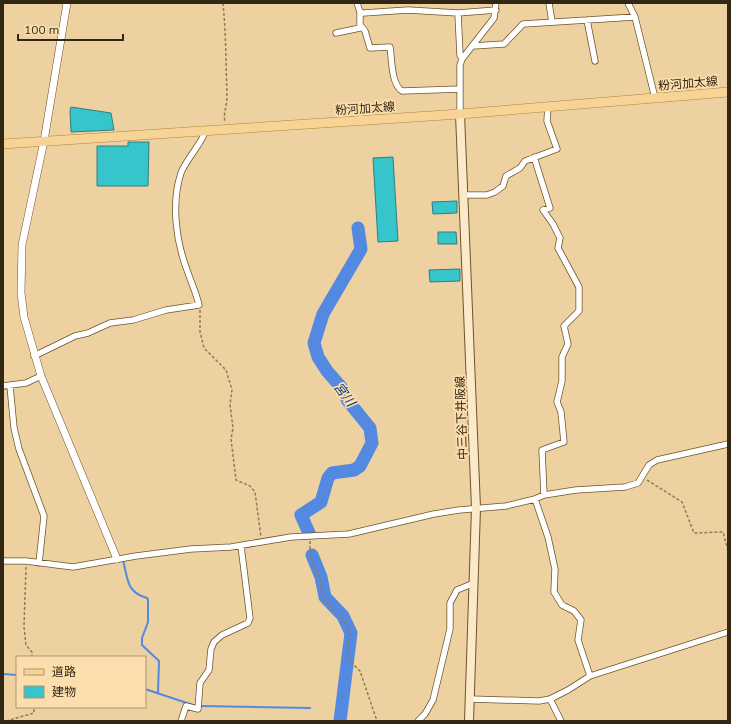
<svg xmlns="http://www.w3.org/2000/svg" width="731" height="724" font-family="Mulish,'Noto Sans JP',sans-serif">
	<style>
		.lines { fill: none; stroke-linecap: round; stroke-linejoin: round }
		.stream { stroke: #5389e1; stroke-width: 2 }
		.river { stroke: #5389e1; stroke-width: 13 }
		.building { fill: #37c5cc; stroke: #357c80 }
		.minor-casing { stroke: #6e5427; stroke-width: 7 }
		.tertiary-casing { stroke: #6e5427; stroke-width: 8 }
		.secondary-casing { stroke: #6e5427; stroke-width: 10 }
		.primary-casing { stroke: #ae853a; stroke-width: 10 }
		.path { stroke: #8f7b5a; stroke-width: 1.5; stroke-dasharray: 3 2; stroke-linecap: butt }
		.minor { stroke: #fff; stroke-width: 5.5 }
		.tertiary { stroke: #fff; stroke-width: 7 }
		.secondary { stroke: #fbeaca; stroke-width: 8 }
		.primary { stroke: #f7d495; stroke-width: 9 }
		.labels { text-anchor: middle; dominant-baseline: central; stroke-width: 3.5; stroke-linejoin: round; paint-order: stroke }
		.street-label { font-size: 12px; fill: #322714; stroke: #fcdeae }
		.water-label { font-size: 13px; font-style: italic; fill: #043785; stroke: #fcdeae }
	</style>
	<rect width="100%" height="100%" fill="#eed1a1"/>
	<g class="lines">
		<path class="stream" d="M123,560C128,579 126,592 147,598L148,600V622L142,638V645L159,661L158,693
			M3,674L17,675
			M145,689L193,705
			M200,706L310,708"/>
		<path class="river" d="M309,533L301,515L321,502L328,478L332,473L354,470L360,466L372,443L370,428L348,401L341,387L327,371L318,357L314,343L323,314L361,249L358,228
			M312,555L321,577L325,597L343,616L351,633L340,721"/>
	</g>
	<path class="building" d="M71,107L111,113L114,130L71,132L70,111Z
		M128,142H149L148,186H97V146H128Z
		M393,157L398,241L378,242L373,158Z
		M457,201V213L433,214L432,202Z
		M438,232H456L457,244H438Z
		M460,269V281L430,282L429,270Z"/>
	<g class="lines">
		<g class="minor-casing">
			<path id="minor" d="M357,3L360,12L363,13L408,10L458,13
				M549,3L552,22
				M628,3L635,17L655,98
				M587,20L595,61
				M362,27L365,31L370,48L390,47C392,59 391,84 402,91L460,89
				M336,33L360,28V12
				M473,46L504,44L523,24L635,17
				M462,59L460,55L458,13L496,10
				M460,114V65L462,59L494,18L496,3
				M534,157L550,208L543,210L553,224L560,238L558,248L579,287V311L564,326L568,344L562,357V381L557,402L561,412L564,442L542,450L544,495
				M463,195H487L495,192L503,186L506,176L520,168L525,161L557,149L547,121L548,107
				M34,356L75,336L88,333L110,323L133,320L166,310L199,305C196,292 191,282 187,270C176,241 171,203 181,173C185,161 205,139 205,131
				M3,386L26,383L41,376
				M10,386L14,428L19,449L44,516L39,563
				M535,499L548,537L555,569L554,592L562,605L574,611L581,620L578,640L590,676
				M3,561H26L73,567L136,556L191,549L231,547L291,537L349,534L434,514L459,510L506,506L535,499L544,495L576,490L625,487L638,483L649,465L657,460L728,444
				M470,699L539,701L550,699L568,690L590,676L728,632
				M550,699L561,721
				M181,721L186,706L198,709L200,683L209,670L211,649L214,642L222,635L248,623L250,618L241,546
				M418,721L425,714L433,700L450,629V603L457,590L474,583"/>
		</g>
		<g class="tertiary-casing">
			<path id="tertiary" d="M67,3L44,141L22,245L21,293L24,317L41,376L117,559"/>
		</g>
		<g class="secondary-casing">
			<path id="secondary" d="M460,114L476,508L469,721"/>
		</g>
		<g class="primary-casing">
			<path id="primary" d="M3,144L460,114L728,92"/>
		</g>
		<path class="path" d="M223,3C226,34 226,66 227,97C227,106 223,113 225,122
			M200,310V332L204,348L226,370L232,390L230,405L233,428L231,439L236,480L250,486L255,492L261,537
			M647,480L682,502L694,533L723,532L728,551
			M310,541V555L320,578L323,598L341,617L349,629L350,634L347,658L360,671L377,721
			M26,567L24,627L26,645L32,652V657
			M6,721L34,713V707"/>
		<use href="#minor" class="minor"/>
		<use href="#tertiary" class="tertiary"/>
		<use href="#secondary" class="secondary"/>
		<use href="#primary" class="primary"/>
	</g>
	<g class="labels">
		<g class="street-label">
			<text transform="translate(688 83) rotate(-5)">粉河加太線</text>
			<text transform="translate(365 108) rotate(-4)">粉河加太線</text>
			<text transform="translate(461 418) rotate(-92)">中三谷下井阪線</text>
		</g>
		<g class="water-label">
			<text transform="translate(345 394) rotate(53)">宮川</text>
		</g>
	</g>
	<rect width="731" height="724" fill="none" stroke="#322714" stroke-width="8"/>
	<rect x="16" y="656" width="130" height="52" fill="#fcdeae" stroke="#ab9570"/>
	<rect x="24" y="669" width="20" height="6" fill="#f7d495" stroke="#ab9570"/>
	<text x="52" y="676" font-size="12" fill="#322714">道路</text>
	<rect x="24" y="686" width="20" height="12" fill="#37c5cc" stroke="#ab9570"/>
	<text x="52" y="696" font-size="12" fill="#322714">建物</text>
	<path d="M18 34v6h105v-6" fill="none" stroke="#322714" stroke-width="2"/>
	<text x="24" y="34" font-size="12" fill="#322714" stroke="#fcdeae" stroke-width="3" paint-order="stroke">100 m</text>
</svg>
